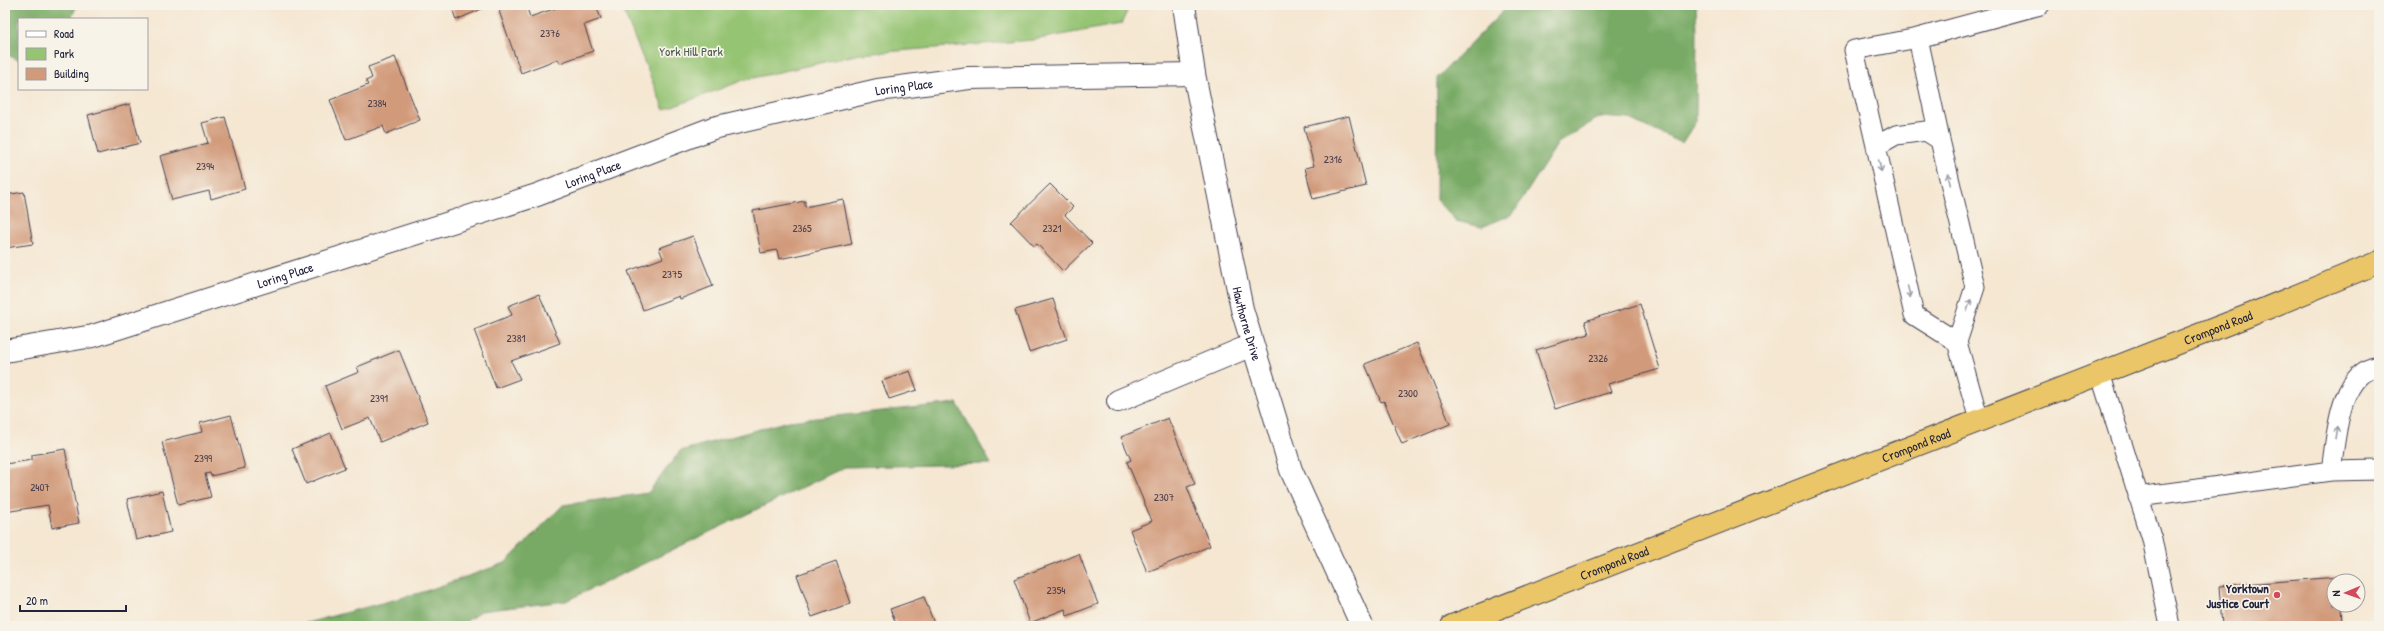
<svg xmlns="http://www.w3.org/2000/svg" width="2384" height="631" font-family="'Patrick Hand',sans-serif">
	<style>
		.green { fill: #95c473; stroke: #5c7357 }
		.forest { fill: #78aa65; stroke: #4d6650 }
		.building { fill: #d19a7a }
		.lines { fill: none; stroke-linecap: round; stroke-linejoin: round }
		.lane-casing { stroke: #424052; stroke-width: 21 }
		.street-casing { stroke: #424052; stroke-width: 24 }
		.highway-casing { stroke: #424052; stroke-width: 24 }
		.lane { stroke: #fff; stroke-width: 19 }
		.street { stroke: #fff; stroke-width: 22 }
		.highway { stroke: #eac669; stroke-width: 22 }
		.oneway { stroke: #9c9ca7 }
		.poi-dot { fill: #d1495b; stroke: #f7f3e8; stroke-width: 1.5 }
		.labels { text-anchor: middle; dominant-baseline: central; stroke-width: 3.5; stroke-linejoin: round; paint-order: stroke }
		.number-label { font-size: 11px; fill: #4e404b }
		.park-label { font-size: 13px; fill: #4a5b4f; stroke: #f7f3e8 }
		.street-label { font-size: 13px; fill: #22223b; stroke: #f7f3e8 }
		.poi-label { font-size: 13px; font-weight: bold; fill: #22223b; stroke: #f7f3e8; text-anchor: end }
	</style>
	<rect width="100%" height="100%" fill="#f7f3e8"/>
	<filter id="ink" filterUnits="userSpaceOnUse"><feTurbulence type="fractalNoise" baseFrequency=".025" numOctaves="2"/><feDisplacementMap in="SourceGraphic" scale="8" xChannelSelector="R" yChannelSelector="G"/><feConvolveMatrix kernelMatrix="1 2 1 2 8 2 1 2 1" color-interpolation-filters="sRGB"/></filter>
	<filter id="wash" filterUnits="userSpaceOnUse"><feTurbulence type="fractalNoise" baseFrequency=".012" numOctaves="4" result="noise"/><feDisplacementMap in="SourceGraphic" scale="16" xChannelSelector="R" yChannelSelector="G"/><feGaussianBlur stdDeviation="0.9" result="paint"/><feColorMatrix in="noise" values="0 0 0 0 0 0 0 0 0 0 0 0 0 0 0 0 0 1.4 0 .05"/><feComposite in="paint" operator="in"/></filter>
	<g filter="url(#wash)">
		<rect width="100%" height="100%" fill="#f5e7d2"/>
		<path class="green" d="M621,5H1130L1121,24L1033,40L860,54L744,80L664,110Z"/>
		<path class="forest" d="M5,5H77L71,19H19V60L5,54Z
			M1509,5H1696L1697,32L1696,121L1682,143L1629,119L1600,117L1558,143L1513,214L1482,227L1456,221L1436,200L1437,78Z
			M957,403L991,464L845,467L566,601L481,611L460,626H295L423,592L505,563L563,505L648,493L680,451L789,421Z"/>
		<g id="blocks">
			<path class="building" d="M451,5H491L456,20Z
				M517,5H526L530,17L565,5H596L601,19L584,25L593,51L560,63L558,59L521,73L499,11Z
				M395,57L420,120L386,134L383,126L346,140L330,100L368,85L366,81L372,78L368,67Z
				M130,104L140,143L98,154L88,115Z
				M1349,116L1366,186L1313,199L1305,168L1314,166L1304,127Z
				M225,117L245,189L211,199L209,191L172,200L160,156L208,143L202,123Z
				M1050,184L1073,207L1065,215L1092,243L1063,271L1037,244L1034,246L1011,222Z
				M24,192L33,244L5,248V195Z
				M843,199L852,244L779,259L777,250L761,253L753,211L805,201V207Z
				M693,236L713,286L680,299L679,296L643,310L628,271L663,258L659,248Z
				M539,294L560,343L511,361L520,379L496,388L474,330L512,315L508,306Z
				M1053,299L1067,339L1029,352L1015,310Z
				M1640,304L1660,369L1608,384L1611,392L1555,409L1536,350L1589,334L1585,321Z
				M1417,343L1450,424L1402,444L1384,401L1381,402L1365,364Z
				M399,350L428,422L380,442L370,418L342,429L325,386L359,372L357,367Z
				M910,371L917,390L889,399L882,381Z
				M231,415L245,468L211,476L210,473L205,474L211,497L178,505L162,442L202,432L200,423Z
				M1168,418L1195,484L1187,487L1210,546L1147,572L1130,530L1152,521L1127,462L1131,460L1121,437Z
				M331,433L345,468L306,484L292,449Z
				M65,449L79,523L52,528L48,505L5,512V464L32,460V455Z
				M162,491L171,532L136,540L127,499Z
				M1079,554L1098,604L1067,616L1065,609L1030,623L1014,579Z
				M836,561L851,603L812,617L797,575Z
				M2339,577V581H2334V605H2341L2342,626H2222L2219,586Z
				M924,597L935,626H897L890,609Z"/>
		</g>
	</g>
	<g filter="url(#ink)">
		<use href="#blocks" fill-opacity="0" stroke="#424052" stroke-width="1"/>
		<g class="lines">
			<g class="lane-casing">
				<path id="lane" d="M1940,140L1918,38L2040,5
					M1876,146L1854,50L1918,38
					M1957,342L1914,315L1876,146L1896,135L1926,131L1940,140L1975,287L1957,342L1979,420
					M2100,373L2152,539L2170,626
					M2331,471C2336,440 2338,372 2379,366
					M2138,497L2331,471L2379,470"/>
			</g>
			<g class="street-casing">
				<g id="street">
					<path id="s1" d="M1184,5L1194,74L1242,309L1291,470L1362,626"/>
					<path id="s2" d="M5,351L93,336L537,195L713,128L878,90L969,78L1194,74"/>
					<path d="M1118,401L1252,345"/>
				</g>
			</g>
			<g class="highway-casing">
				<g id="highway">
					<path id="s3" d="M1452,626L2250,315L2379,262"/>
				</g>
			</g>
			<use href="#lane" class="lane"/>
			<use href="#street" class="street"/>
			<use href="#highway" class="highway"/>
		</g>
		<defs><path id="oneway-shaft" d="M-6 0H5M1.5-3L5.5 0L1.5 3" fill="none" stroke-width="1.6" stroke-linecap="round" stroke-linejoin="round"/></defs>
		<g class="oneway">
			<use href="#oneway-shaft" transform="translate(1880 166) rotate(77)"/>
			<use href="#oneway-shaft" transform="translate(1949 179) rotate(-103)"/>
			<use href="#oneway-shaft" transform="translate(1909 292) rotate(77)"/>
			<use href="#oneway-shaft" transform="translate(1969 305) rotate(-72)"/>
			<use href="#oneway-shaft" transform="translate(2337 433) rotate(-80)"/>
		</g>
	</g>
	<circle class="poi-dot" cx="2277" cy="595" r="4"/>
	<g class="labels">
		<g class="number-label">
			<text x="550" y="33">2376</text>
			<text x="377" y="103">2384</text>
			<text x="1333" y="159">2316</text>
			<text x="205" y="166">2394</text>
			<text x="802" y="228">2365</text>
			<text x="1052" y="228">2321</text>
			<text x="672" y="274">2375</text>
			<text x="516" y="338">2381</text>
			<text x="1598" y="358">2326</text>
			<text x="1408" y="393">2300</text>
			<text x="379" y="398">2391</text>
			<text x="203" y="458">2399</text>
			<text x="40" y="487">2407</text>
			<text x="1164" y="497">2307</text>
			<text x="1056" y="590">2354</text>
		</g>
		<g class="park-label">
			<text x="691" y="51">York Hill Park</text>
		</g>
		<g class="street-label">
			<text stroke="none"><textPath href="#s2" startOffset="939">Loring Place</textPath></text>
			<text stroke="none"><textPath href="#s2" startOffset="615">Loring Place</textPath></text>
			<text stroke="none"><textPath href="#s2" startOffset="291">Loring Place</textPath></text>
			<text stroke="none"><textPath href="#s1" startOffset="325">Hawthorne Drive</textPath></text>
			<text stroke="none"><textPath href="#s3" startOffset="822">Crompond Road</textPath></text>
			<text stroke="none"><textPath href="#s3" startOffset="498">Crompond Road</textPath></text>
			<text stroke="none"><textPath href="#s3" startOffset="174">Crompond Road</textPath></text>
		</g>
		<g class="poi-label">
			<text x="2269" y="588">Yorktown<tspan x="2269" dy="15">Justice Court</tspan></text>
		</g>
	</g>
	<rect width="2384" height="631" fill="none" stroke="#f7f3e8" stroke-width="20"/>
	<rect x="18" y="18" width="130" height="72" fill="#f7f3e8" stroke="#a29fa3"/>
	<rect x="26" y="31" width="20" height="6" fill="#ffffff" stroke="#a29fa3"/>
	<text x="54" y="38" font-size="12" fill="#22223b">Road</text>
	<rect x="26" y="48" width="20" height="12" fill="#95c473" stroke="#a29fa3"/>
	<text x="54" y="58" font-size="12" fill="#22223b">Park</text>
	<rect x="26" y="68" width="20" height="12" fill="#d19a7a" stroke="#a29fa3"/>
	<text x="54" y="78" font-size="12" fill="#22223b">Building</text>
	<g transform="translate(2346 593) rotate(268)"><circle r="19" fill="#f7f3e8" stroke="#a29fa3"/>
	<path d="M0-3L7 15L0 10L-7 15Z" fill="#d1495b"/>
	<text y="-6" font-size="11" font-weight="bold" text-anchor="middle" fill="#22223b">N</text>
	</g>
	<path d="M20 605v6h106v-6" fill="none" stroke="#22223b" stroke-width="2"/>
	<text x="26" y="605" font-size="12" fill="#22223b" stroke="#f7f3e8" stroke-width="3" paint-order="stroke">20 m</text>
</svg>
